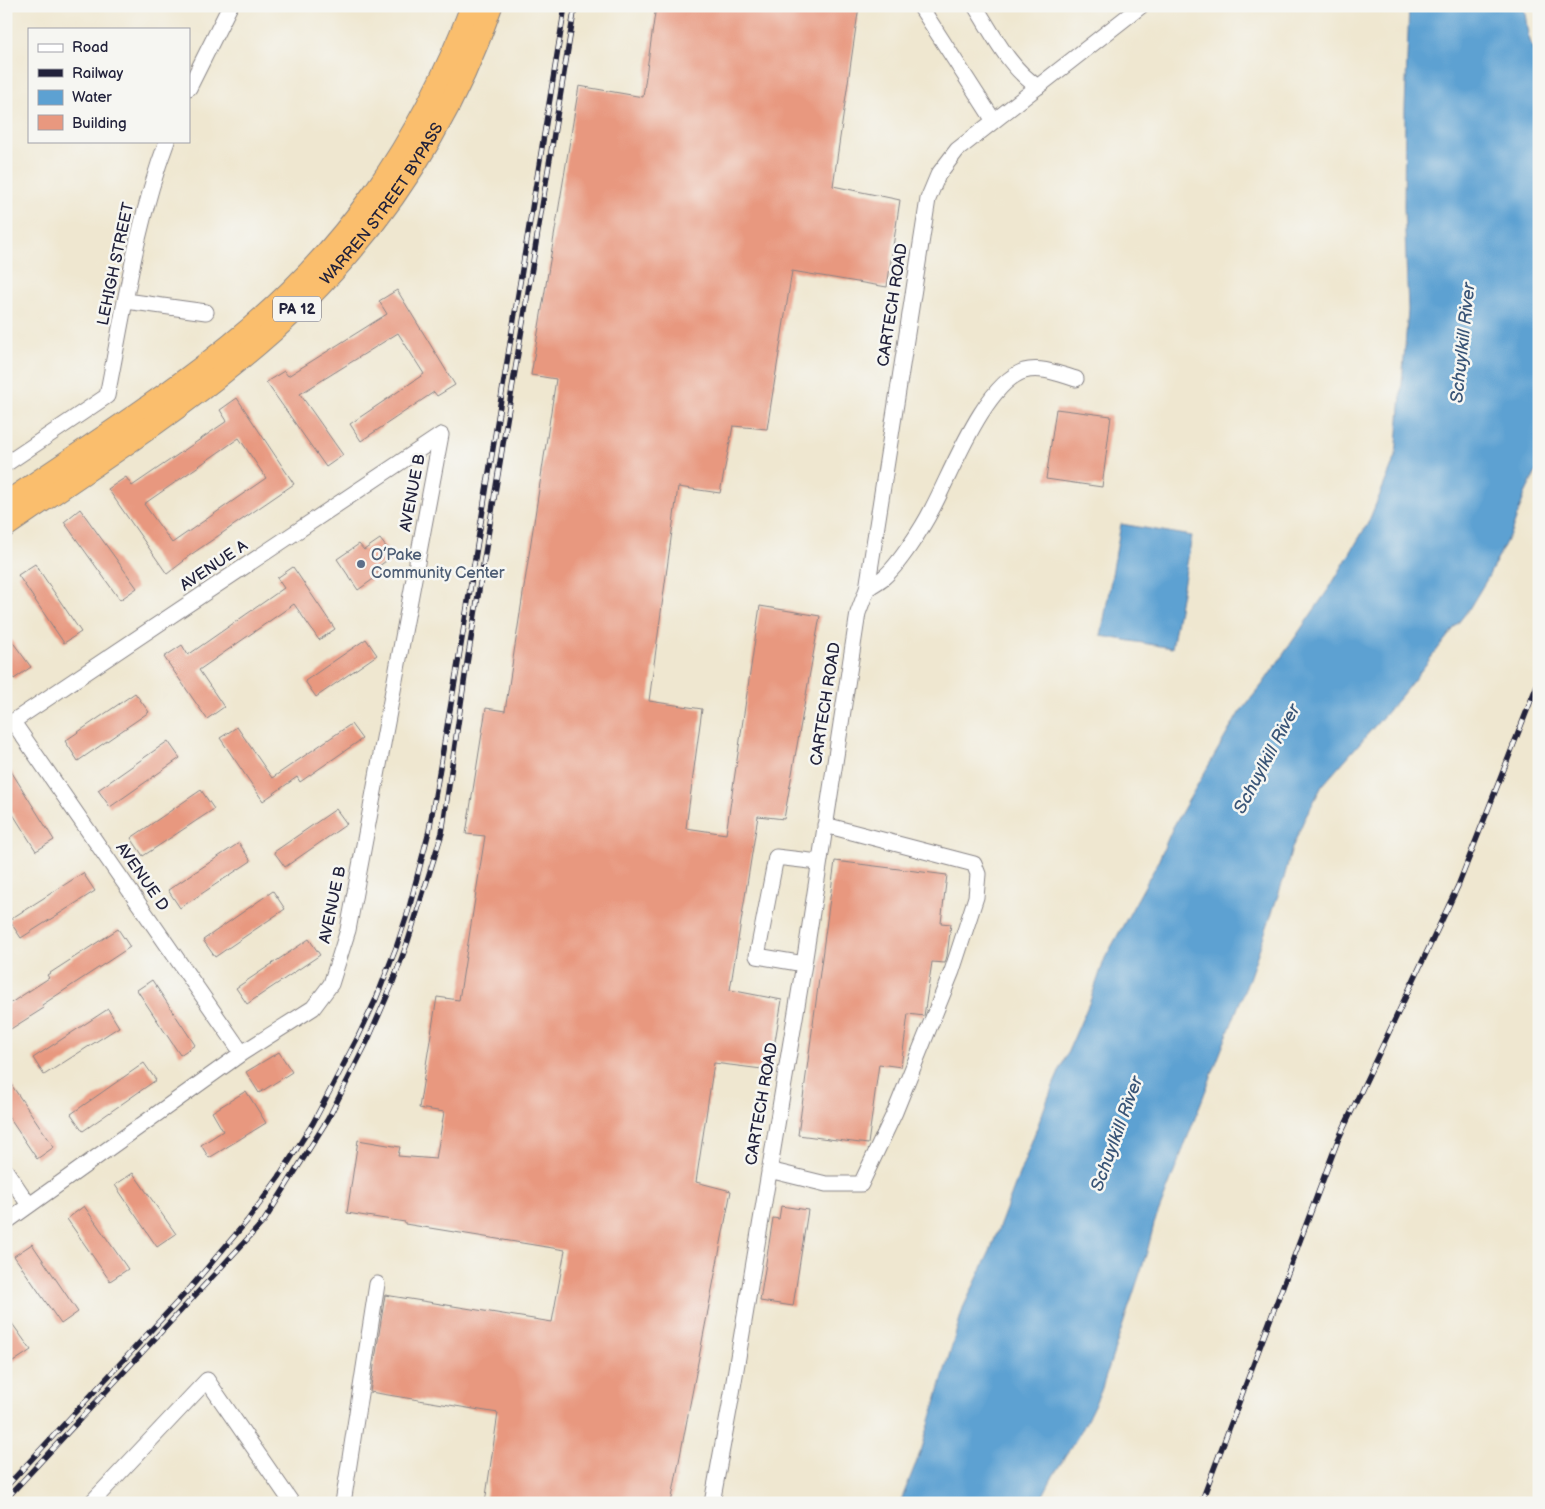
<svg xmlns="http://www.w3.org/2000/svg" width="1545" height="1509" font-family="'Balsamiq Sans',sans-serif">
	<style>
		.water { fill: #5da1d2; stroke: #406286 }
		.building { fill: #e8987f; fill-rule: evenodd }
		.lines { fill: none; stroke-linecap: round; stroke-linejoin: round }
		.minor-casing { stroke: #888486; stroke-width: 17 }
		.highway-casing { stroke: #888486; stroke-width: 24 }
		.minor { stroke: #fff; stroke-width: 15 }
		.highway { stroke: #fabe6d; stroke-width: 22 }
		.rail-casing { stroke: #22223b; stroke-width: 5.5 }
		.rail { stroke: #f6f6f2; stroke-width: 4; stroke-dasharray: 11; stroke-linecap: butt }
		.service-dot { fill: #5c6f8a; stroke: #f6f6f2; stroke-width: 2 }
		.labels { text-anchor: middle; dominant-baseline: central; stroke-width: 5; stroke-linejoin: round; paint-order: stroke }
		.shield { fill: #f6f6f2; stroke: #626272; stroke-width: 1 }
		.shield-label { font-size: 15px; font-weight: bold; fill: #22223b }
		.street-label { font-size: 16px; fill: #22223b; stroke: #f6f6f2 }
		.service-label { font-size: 16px; fill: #4e5e75; stroke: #f6f6f2; text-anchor: start }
		.water-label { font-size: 18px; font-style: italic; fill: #3a5577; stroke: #f6f6f2 }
	</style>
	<rect width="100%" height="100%" fill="#f6f6f2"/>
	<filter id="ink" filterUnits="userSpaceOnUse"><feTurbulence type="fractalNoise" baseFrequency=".02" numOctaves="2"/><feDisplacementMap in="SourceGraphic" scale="10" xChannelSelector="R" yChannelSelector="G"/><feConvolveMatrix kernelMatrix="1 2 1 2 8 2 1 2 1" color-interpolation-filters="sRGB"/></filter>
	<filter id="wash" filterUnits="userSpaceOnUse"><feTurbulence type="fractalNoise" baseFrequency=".0096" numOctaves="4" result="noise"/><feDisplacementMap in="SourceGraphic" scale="20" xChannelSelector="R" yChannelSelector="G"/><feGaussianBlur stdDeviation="1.12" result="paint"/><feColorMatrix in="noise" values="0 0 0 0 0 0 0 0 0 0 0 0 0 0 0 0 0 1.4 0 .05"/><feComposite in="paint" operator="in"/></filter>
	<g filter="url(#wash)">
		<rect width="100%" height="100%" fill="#efe7d0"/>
		<path class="water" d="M1409,6H1524L1528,34L1539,70V466L1525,494L1512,530L1487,579L1469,609L1402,695L1322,786L1304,820L1292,848L1284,878L1250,976L1154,1224L1147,1252L1101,1391L1083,1428L1053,1476L1039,1503H900L922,1448L963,1308L990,1251L1052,1088L1090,1001L1105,958L1157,864L1173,827L1239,713L1262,685L1330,587L1368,523L1396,456L1408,310L1404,207L1405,109Z
			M1121,524L1192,536L1172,648L1101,636Z"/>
		<g id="blocks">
			<path class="building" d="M656,6H859L833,186L900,200L887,287L792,271L767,429L733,426L720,493L678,487L649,701L702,709L686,828L726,834L760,606L820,616L784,819L758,816L730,990L782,1000L770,1070L714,1063L696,1182L731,1191L671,1503H485L498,1413L370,1392L385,1295L552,1322L565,1250L405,1224V1222L347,1213L358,1140L400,1147L398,1156L436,1159L444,1112L419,1108L437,997L459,1000L485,836L466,834L486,708L505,711L556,379L531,375L579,86L643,97Z
				M397,290L455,385L437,396L434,392L361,441L350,424L424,374L398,333L300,394L343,455L326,467L266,382L284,371L288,376L387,314L379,301Z
				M237,398L294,484L183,560L184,561L167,574L108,489L126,477L132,486L227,421L220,410ZM239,438L266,478L172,543L144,504Z
				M1056,409L1111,416L1102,487L1046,479Z
				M80,509L137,588L120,600L64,522Z
				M380,539L393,556L375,569L379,575L358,590L337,559L359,544L364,550Z
				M35,564L81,632L64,643L18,575Z
				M293,567L335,629L319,640L294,604L199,670L224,707L207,719L164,657L182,645L188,655L284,588L277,578Z
				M6,633L31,667L14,679L6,668Z
				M366,639L377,655L316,697L305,681Z
				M135,693L149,712L78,761L65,741Z
				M351,724L362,739L300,782L297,777L263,801L220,738L237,727L272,778Z
				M168,741L180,758L110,807L98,790Z
				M6,763L54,840L36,851L6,803Z
				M201,790L214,809L143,856L131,838Z
				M336,809L347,824L285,867L274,852Z
				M239,843L251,861L180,908L168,890Z
				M835,861L947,875L941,923L951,924L947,956L945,963L932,962L924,1016L908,1014L901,1067L879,1064L868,1144L798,1135Z
				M83,873L95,891L21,938L9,920Z
				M273,891L285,909L215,957L203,940Z
				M118,929L130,947L42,1005L44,1008L6,1032V1006L49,978L47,975Z
				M309,939L320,955L247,1004L236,988Z
				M152,980L195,1045L180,1055L137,990Z
				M108,1009L119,1027L44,1075L33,1058Z
				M279,1052L292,1072L259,1093L246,1072Z
				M144,1063L156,1080L83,1131L71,1114Z
				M6,1077L54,1147L37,1159L6,1113Z
				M246,1091L266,1123L209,1158L201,1145L223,1131L212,1112Z
				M133,1173L176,1234L157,1247L115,1185Z
				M84,1206L128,1269L110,1281L67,1219Z
				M781,1206L808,1210L793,1306L760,1301L773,1218L779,1219Z
				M32,1244L78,1312L61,1324L14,1256Z
				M6,1315L31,1350L13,1362L6,1352Z"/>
		</g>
	</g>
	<g filter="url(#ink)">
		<use href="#blocks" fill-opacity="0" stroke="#888486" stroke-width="1"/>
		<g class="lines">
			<g class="minor-casing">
				<path id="minor" d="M920,6L994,121
					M975,6C993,34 1009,68 1038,87
					M189,88L230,6
					M126,301L206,312
					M6,464L107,396C124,311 136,223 167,141
					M867,589C872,585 878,582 883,578C898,566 923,527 932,509C951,474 984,384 1024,371C1041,366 1059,374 1076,379
					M13,722L242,1053
					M6,726L441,435
					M804,964L757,956L776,857L819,862
					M769,1170L826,1184H861L895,1112L952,971L976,897L978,874L974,864L825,825
					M6,1171L29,1205
					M6,1222L242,1053L313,1008L331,984L348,930L441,435
					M91,1503L207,1380L292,1503
					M343,1503L377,1284
					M712,1503L730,1405L804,964L858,613L867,589L928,199L938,175L957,150L1141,6"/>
			</g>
			<g class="highway-casing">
				<g id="highway">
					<path d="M6,503C81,452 158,403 229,346C343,254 420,144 472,6"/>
					<path id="s1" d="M6,526C85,471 166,420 240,359C356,265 442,148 491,6"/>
				</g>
			</g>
			<use href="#minor" class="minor"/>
			<use href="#highway" class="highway"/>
			<g class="rail-casing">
				<path id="rail" d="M6,1487L191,1287L247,1221L279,1177L313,1123L358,1037L376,999L396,948L408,912L429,831L457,669L565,6
					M6,1499L264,1221L328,1119L368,1040L391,987L408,941L442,833L466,669L575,6
					M1201,1503L1338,1140L1458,886L1539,680"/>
			</g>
			<use href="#rail" class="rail"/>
		</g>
	</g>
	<circle class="service-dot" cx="361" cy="564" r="5"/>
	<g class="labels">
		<rect class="shield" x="273" y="296.5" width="48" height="25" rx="4"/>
		<g class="shield-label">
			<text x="297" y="309">PA 12</text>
		</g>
		<g class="street-label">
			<text stroke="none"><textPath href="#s1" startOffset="499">WARREN STREET BYPASS</textPath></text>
			<text transform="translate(116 264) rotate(-78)">LEHIGH STREET</text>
			<text transform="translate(893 305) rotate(-81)">CARTECH ROAD</text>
			<text transform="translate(413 493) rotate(-79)">AVENUE B</text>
			<text transform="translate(214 566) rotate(-34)">AVENUE A</text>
			<text transform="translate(826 704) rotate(-81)">CARTECH ROAD</text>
			<text transform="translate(142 877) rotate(55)">AVENUE D</text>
			<text transform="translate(333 905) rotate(-78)">AVENUE B</text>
			<text transform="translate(762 1104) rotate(-80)">CARTECH ROAD</text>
		</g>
		<g class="service-label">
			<text x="371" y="555">O’Pake<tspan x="371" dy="18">Community Center</tspan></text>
		</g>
		<g class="water-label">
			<text transform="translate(1463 343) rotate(-84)">Schuylkill River</text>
			<text transform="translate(1267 759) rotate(-62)">Schuylkill River</text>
			<text transform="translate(1117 1134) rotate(-70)">Schuylkill River</text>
		</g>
	</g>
	<rect width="1545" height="1509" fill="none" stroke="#f6f6f2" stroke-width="25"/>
	<rect x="28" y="28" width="162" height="115" fill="#f6f6f2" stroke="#a1a1a9"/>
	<rect x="38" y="44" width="25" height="8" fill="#ffffff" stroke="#a1a1a9"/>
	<text x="72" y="52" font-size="15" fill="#22223b">Road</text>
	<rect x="38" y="69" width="25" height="8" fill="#22223b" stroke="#a1a1a9"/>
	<text x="72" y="78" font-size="15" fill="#22223b">Railway</text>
	<rect x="38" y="90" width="25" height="15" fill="#5da1d2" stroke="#a1a1a9"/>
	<text x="72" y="102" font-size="15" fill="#22223b">Water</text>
	<rect x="38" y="115" width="25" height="15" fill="#e8987f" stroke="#a1a1a9"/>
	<text x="72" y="128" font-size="15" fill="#22223b">Building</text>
</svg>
